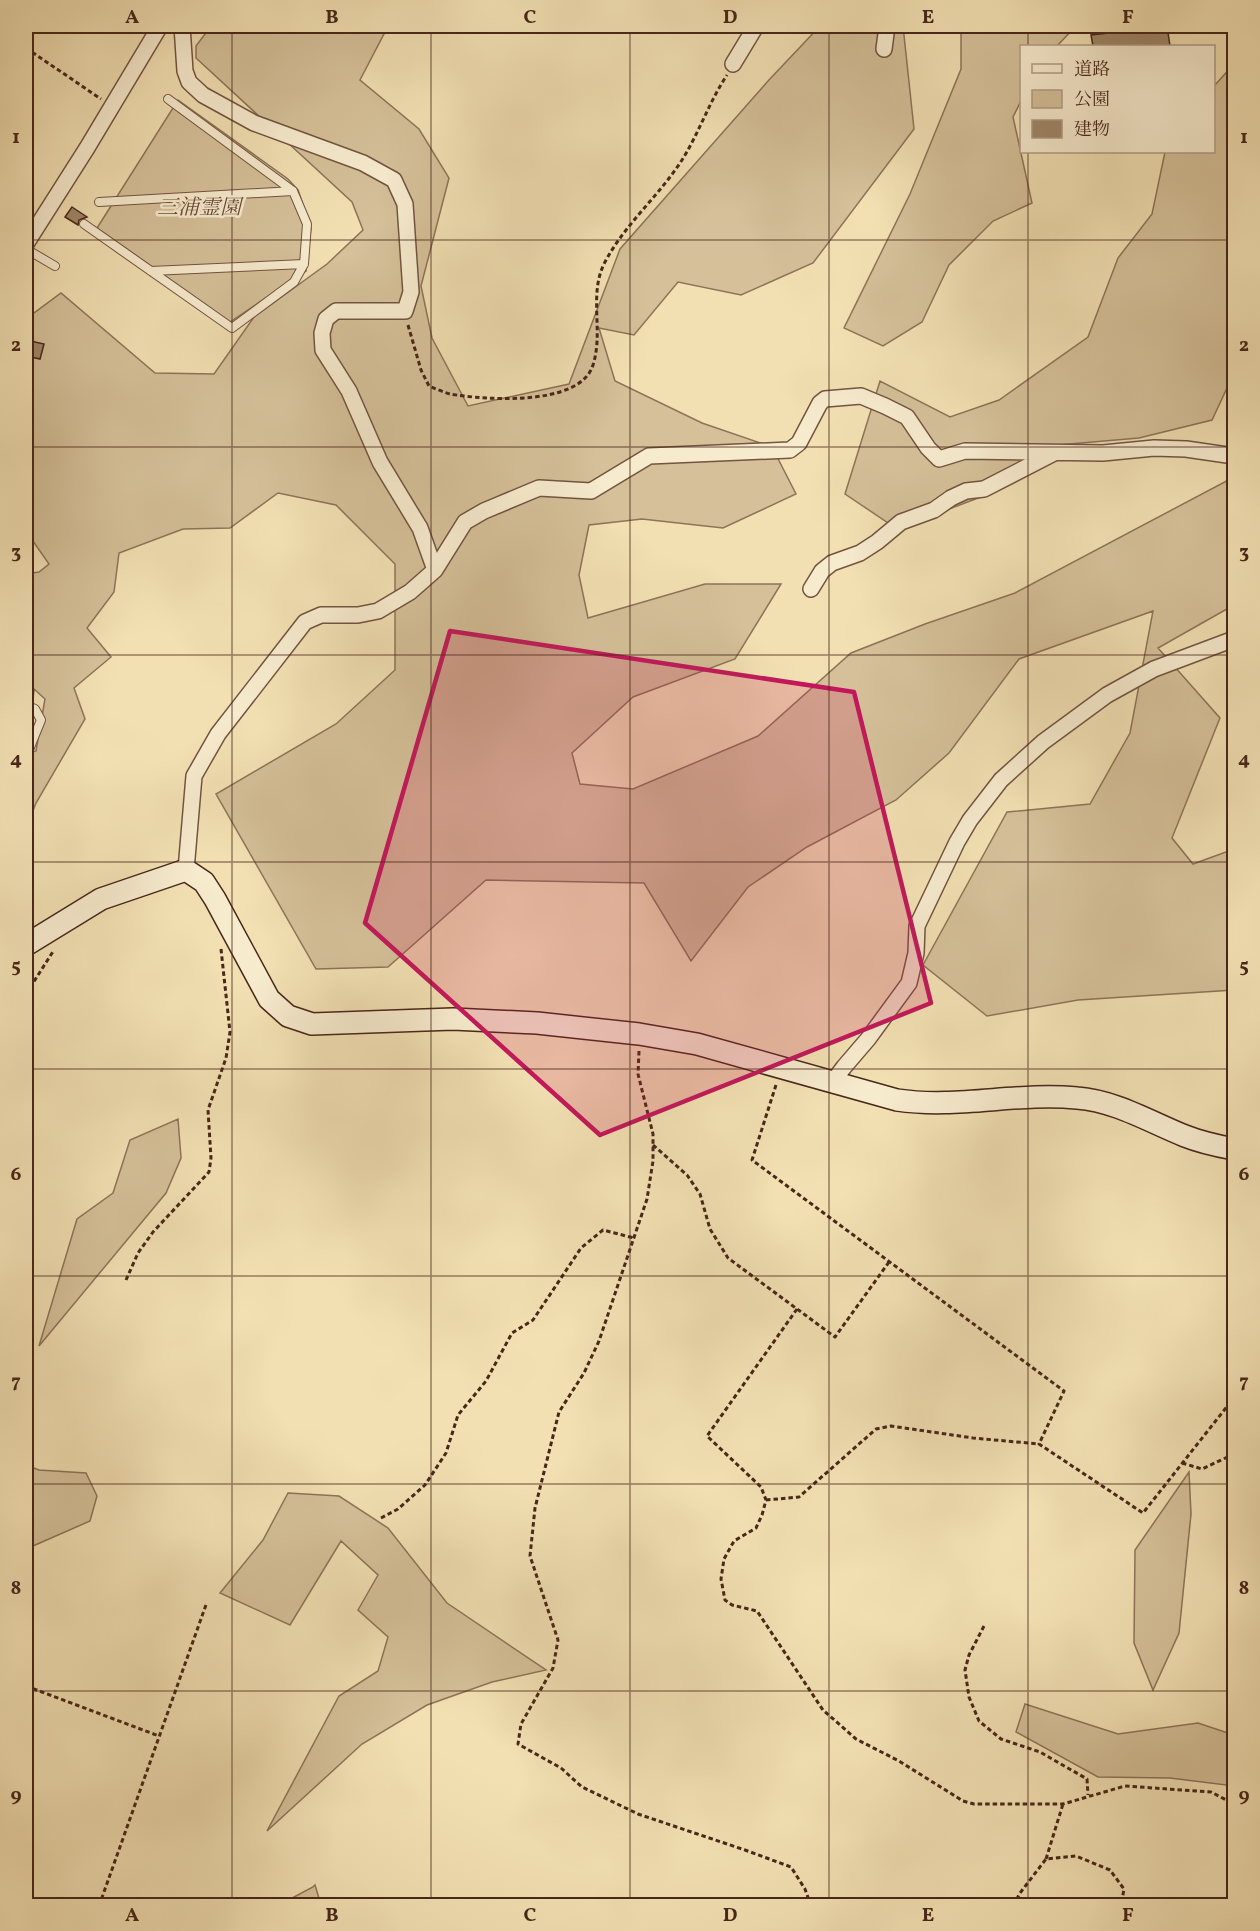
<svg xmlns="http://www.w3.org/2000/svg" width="1260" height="1931" font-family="Vollkorn,'Noto Serif JP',serif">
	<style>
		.green { fill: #d5c099; stroke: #8e7359; stroke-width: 1.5 }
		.building { fill: #a08769; stroke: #482619; stroke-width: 1.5 }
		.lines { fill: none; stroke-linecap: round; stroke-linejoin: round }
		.lane-casing { stroke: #725440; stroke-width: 10 }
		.street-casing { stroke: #725440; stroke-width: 18 }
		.secondary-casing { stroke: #482619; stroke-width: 24 }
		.path { stroke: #482619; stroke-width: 3; stroke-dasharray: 4.5 3; stroke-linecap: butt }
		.lane { stroke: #f7ebce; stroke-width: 8 }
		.street { stroke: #f7ebce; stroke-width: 15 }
		.secondary { stroke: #f7ebce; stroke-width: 21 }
		.marked { fill: #c2185b; fill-opacity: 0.2; stroke: #c2185b; stroke-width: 4.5; stroke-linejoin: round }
		.grid { fill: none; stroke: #482619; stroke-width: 1.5; stroke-opacity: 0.55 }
		.labels { text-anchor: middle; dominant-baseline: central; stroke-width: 5; stroke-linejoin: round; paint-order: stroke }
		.park-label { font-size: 21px; font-style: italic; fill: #6b4c39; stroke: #f7ebce }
		.neatline { fill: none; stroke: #482619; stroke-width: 2 }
		.grid-label { font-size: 20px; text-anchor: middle; font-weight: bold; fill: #482619 }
	</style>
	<rect width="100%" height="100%" fill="#f2e0b3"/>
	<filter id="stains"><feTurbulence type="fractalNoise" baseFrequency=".00333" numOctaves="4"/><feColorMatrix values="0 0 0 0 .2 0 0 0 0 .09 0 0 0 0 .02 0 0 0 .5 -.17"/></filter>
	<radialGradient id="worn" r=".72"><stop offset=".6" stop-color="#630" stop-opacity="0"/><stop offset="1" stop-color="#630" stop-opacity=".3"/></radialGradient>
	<path class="green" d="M211,26H394L384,34L360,80L419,129L449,178L421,286L432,338L468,406L569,384L620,249L768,81L820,26H903L914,129L813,263L741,295L678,282L634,335L599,328L615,381L702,423L772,447L796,494L723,528L642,519L589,525L579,575L588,618L705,584H781L735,659L633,697L572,753L580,784L633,789L758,736L851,653L925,624L1015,593L1234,477V605L1158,648L1220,718L1172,838L1193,864L1234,849V990L1078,1000L987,1016L923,965L1007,812L1090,804L1130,733L1153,611L1019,659L949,753L896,800L807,847L748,887L691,961L644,883L486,880L388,967L316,969L216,794L336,724L395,670V564L336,505L278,493L230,528L183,529L119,553L114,592L87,628L111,657L74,688L85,719L36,803L26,828V754L36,751L45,699L34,689L29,751L26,752V574L39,572L49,564L26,531V344L30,316L61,293L155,373L214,374L254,317L327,264L363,230L352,202L196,58V46Z
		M961,26H1076L1057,46H1022L1021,101L1013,117L1032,203L993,221L949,265L922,322L883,346L844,328L910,194L961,69Z
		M1234,64V373L1212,420L1139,438L1058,445L978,498L897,529L845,494L880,381L950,417L999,400L1088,337L1118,258L1152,214L1165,152H1214V86Z
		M178,100L288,179L298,190L311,228L306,271L230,322L97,228Z
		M178,1119L181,1158L166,1193L39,1346L77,1219L113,1193L130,1140Z
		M26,1465L39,1470L86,1473L97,1496L90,1521L26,1549Z
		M1189,1472L1191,1514L1179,1633L1153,1690L1134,1643L1135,1550Z
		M288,1493L339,1496L388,1528L447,1603L546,1670L492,1682L427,1705L362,1744L267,1831L339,1696L378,1671L388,1637L358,1610L378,1575L341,1541L290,1625L220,1593L263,1540Z
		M1025,1704L1118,1734L1198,1723L1234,1735V1786L1170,1778L1098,1777L1016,1732Z
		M315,1885L321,1905H279L313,1887Z"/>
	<path class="building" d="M1153,26H1167L1170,46H1093L1091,35L1153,28Z
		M72,207L87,217L79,220L78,225L65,217Z
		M26,340L44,344L40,359L26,356Z"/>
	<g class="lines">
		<g class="lane-casing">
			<path id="lane" d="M99,202L293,191
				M84,224L232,328L294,282L304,264L307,224L293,191L168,99
				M26,249L55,266
				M151,271L304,264
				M26,705L35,709L41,720L26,757"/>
		</g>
		<g class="street-casing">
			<path id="street" d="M182,26L185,71L189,82L203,95L254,123L363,163L394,180L405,204L411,292L405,311H336L326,319L322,333L323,350L349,391L380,462L420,528L435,570
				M884,49L887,26
				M733,64L756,26
				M26,244L87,148L160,26
				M811,589L822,571L832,563L860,553L877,542L901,522L934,510L951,498L966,491L984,489L1054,453
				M186,870L194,776L218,734L305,622L321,615H358L378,611L410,592L435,570L465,522L484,511L539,488L591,491L649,456L790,450L799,443L820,403L825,399L861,396L885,406L907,417L928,448L939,459L965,451L1103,453L1154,448L1186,449L1234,456
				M832,1083L844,1067L868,1039L909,983L916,953L917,926L957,842L970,820L1001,780L1043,742L1107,695L1154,669L1234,639"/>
		</g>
		<g class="secondary-casing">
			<path id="secondary" d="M26,945L101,899L186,870L204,882L215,899L269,999L288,1016L312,1024L453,1019L537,1023L639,1034L697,1044L897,1100C958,1109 1017,1092 1077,1098C1116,1101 1150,1122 1185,1136C1200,1142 1218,1146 1234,1149"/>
		</g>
		<path class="path" d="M26,48L101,99
			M408,325L421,370L429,386C436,389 443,392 450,394C485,400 580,407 593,365C604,331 588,294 605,262C625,224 659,196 682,160C699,133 709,102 727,75
			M26,994L54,950
			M639,1051L638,1074L653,1134V1161L647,1199L599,1341L584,1373L559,1412L535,1508L530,1556L558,1640L553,1668L521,1724L518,1744L561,1768L582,1787L638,1814L745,1850L791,1867L805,1889L811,1906
			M776,1085L752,1160L1064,1391L1039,1444L1143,1513L1229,1404L1234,1407
			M653,1145L687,1175L700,1194L710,1229L728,1258L835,1337L889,1262
			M126,1280L138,1253L153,1232L209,1172L211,1158L208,1110L226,1058L230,1032L221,949
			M797,1309L707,1436L761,1487L766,1500L762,1515L756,1528L734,1541L724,1559L721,1579L725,1600L732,1605L757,1611L823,1710L856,1739L899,1761L963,1801L974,1804H1063L1125,1786L1211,1792L1234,1804
			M1182,1463L1202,1469L1234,1454
			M766,1500L799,1497L876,1429L891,1426L973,1438L1039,1444
			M381,1518L398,1509L425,1485L446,1453L458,1415L486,1381L512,1333L533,1320L581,1248L603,1230L634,1238
			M984,1626L969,1655L965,1670L969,1697L979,1721L1001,1739L1040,1752L1087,1779L1088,1795
			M26,1686L159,1736
			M1046,1859L1063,1804
			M99,1906L207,1602
			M1013,1906L1020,1893L1046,1859L1076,1856L1110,1870L1124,1889L1121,1906"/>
		<use href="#lane" class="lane"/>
		<use href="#street" class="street"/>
		<use href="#secondary" class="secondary"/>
	</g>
	<path class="marked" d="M450,631L854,692L931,1003L600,1135L365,923Z"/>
	<path class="grid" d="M232,26V1906M431,26V1906M630,26V1906M829,26V1906M1028,26V46M1028,152V1906M26,240H1234M26,447H1234M26,655H1234M26,862H1234M26,1069H1234M26,1276H1234M26,1484H1234M26,1691H1234"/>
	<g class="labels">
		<g class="park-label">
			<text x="199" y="208">三浦霊園</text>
		</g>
	</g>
	<rect width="1260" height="1931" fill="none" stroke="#f2e0b3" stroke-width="66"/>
	<rect x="1020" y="45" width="195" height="108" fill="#f7ebce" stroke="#b19c86" stroke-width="1.5"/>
	<rect x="1032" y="64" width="30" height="9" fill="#f7ebce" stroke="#b19c86" stroke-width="1.5"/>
	<text x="1074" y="75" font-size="18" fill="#482619">道路</text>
	<rect x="1032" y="90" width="30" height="18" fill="#d5c099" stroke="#b19c86" stroke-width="1.5"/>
	<text x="1074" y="105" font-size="18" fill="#482619">公園</text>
	<rect x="1032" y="120" width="30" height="18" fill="#a08769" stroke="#b19c86" stroke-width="1.5"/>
	<text x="1074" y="135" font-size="18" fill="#482619">建物</text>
	<rect x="33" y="33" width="1194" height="1865" class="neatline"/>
	<g class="grid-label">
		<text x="132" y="23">A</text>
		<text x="332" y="23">B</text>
		<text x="530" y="23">C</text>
		<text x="730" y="23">D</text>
		<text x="928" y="23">E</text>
		<text x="1128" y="23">F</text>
		<text x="16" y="143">1</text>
		<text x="1244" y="143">1</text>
		<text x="16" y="351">2</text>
		<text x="1244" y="351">2</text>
		<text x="16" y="558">3</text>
		<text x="1244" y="558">3</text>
		<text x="16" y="765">4</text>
		<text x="1244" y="765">4</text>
		<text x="16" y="972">5</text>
		<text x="1244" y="972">5</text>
		<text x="16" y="1180">6</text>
		<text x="1244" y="1180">6</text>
		<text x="16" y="1387">7</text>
		<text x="1244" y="1387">7</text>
		<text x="16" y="1594">8</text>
		<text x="1244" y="1594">8</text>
		<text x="16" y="1801">9</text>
		<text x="1244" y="1801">9</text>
		<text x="132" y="1921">A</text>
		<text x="332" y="1921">B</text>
		<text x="530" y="1921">C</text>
		<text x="730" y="1921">D</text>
		<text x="928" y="1921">E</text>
		<text x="1128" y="1921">F</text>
	</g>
	<rect width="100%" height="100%" filter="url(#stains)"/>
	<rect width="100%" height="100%" fill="url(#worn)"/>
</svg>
